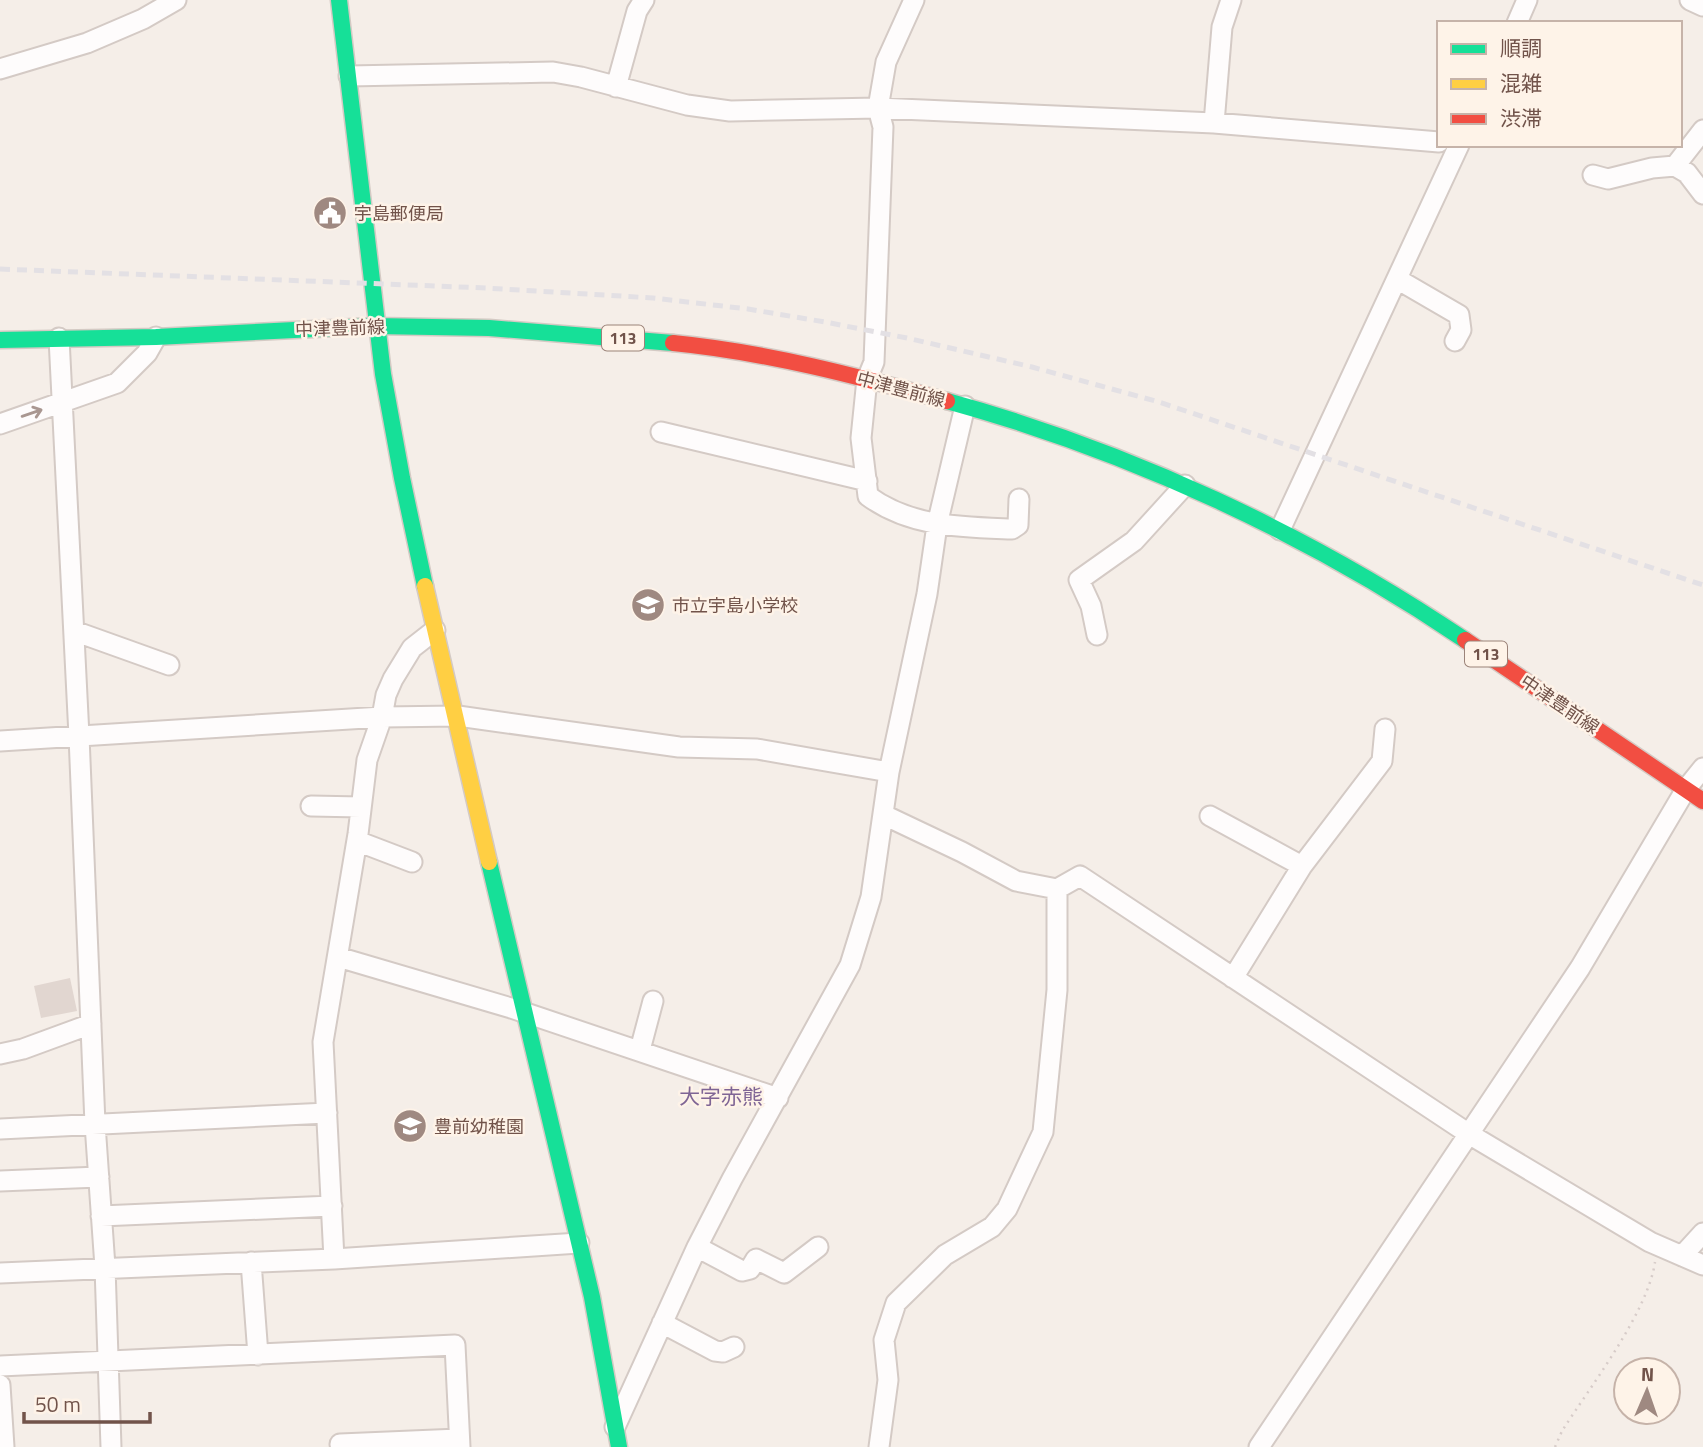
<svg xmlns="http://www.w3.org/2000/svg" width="1703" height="1447" font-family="'Titillium Web','Noto Sans JP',sans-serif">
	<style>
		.building { fill: #e1d6d0 }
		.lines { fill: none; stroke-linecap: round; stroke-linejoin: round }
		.street-casing { stroke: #d4cac5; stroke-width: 23 }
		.fast-casing { stroke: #d4cac4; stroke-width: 19 }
		.slow-casing { stroke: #d4cac4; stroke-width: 19 }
		.jam-casing { stroke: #d4cac4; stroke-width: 19 }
		.path { stroke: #d7ccc9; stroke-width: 2.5; stroke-dasharray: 2 5; stroke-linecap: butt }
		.street { stroke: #fefcfc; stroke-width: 19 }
		.fast { stroke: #16e098; stroke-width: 16 }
		.slow { stroke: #ffcf43; stroke-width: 16 }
		.jam { stroke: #f24e42; stroke-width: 16 }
		.rail { stroke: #e3e0e4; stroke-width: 5; stroke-dasharray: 10 7; stroke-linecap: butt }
		.oneway { stroke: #a99791 }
		.labels { text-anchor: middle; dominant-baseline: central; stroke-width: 5; stroke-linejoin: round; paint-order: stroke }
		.shield { fill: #fef3e8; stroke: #9b8379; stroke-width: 2 }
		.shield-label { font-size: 16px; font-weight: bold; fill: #71534a }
		.poi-label { font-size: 18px; fill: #71534a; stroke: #fef3e8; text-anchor: start }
		.street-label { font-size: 18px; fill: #71534a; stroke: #fef3e8 }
		.quarter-label { font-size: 21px; fill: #7f6595; stroke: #fef3e8 }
	</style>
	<rect width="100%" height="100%" fill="#f5eee8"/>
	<path class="building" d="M70,978L77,1011L41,1018L34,986Z"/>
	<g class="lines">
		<g class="street-casing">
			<path id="street" d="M914,0L886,62L878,108L883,127L874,362L867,379L861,438L868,496C910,527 961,527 1012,529L1018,525L1019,499
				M1690,0L1703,6
				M1517,23L1527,0
				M0,69L87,43L143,19L176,0
				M349,76L553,72L581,77L687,105L730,111L878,108L1214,123L1439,142
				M616,87L637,11L644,0
				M1214,123L1222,27L1231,0
				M1675,166L1703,130
				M1593,175L1608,179L1652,168L1675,166L1687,173L1703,194
				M1397,279L1459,315L1461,330L1455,341
				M59,338L79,736L95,1124L105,1267L111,1447
				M0,424L117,383L147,353L156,337
				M661,432L867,481
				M1280,530L1459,145
				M74,631L169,665
				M1097,635L1091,606L1079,580L1134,541L1185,485
				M0,741L382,717L458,716L679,747L757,749L889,772
				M311,806L361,807
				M884,815L962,852L1016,881L1057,889L1080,876L1469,1134L1650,1242L1703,1265
				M1210,816L1302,866L1233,978
				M357,841L412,862
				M1302,866L1382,761L1385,729
				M338,957L511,1008L778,1098
				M640,1050L653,1001
				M0,1054L23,1049L91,1024
				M0,1129L327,1113
				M0,1181L99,1177
				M101,1216L332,1206
				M697,1247L742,1271L750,1269L756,1259L784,1273L818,1247
				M1682,1256L1703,1233
				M334,1259L323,1042L358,834L367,760L382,717L386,695L393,679L412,648L435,630
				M251,1262L258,1355
				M0,1273L334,1259L579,1243
				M662,1323L715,1351L723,1352L734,1347
				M0,1366L455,1345L460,1447
				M0,1385L4,1447
				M615,1427L697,1247L732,1179L850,965L871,897L889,772L927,594L937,525L965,406
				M340,1444L459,1439
				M879,1447L888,1380L884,1340L896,1303L945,1255L992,1227L1007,1209L1043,1132L1057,990V889
				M1259,1447L1580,968L1686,789L1703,768"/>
		</g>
		<g class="fast-casing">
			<path id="fast" d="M339,0L383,374L402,478L425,586
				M0,340L156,337L375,326L489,328L673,343
				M947,401C1129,451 1308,534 1465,640
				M489,862L592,1297L619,1447"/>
		</g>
		<g class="slow-casing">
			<path id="slow" d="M425,586L489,862"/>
		</g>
		<g class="jam-casing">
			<path id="jam" d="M673,343C766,352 857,376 947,401
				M1465,640L1703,801"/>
		</g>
		<path class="path" d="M1555,1447L1562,1431C1590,1387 1648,1312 1655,1262"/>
		<use href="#street" class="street"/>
		<use href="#fast" class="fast"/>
		<use href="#slow" class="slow"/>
		<use href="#jam" class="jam"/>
		<path class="rail" d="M0,269L486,288L653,298L748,309L825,322L907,338L1032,367L1159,402L1703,585"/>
	</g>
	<defs><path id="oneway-shaft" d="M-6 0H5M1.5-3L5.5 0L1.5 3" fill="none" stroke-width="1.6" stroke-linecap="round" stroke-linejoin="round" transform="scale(1.75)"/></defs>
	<use class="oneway" href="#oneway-shaft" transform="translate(32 413) rotate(-19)"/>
	<defs>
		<g id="civic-disc" transform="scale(1.75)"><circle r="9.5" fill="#9f8981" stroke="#fef3e8"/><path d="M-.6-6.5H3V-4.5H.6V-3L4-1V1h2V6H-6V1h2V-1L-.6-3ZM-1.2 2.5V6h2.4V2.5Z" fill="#fff"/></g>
		<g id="school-disc" transform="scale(1.75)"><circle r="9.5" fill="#9f8981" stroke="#fef3e8"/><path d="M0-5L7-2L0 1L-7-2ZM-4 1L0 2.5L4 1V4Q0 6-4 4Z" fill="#fff"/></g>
	</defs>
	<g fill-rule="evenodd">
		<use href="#civic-disc" x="330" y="213"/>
		<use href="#school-disc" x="648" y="605"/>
		<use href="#school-disc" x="410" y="1126"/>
	</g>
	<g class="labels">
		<g class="shield">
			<rect x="602" y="325.5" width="42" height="25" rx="5"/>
			<rect x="1465" y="641.5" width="42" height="25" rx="5"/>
		</g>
		<g class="shield-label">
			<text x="623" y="338">113</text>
			<text x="1486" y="654">113</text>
		</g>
		<g class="poi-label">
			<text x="354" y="213">宇島郵便局</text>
			<text x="672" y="605">市立宇島小学校</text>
			<text x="434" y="1126">豊前幼稚園</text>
		</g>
		<g class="street-label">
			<text transform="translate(340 328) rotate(-2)">中津豊前線</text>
			<text transform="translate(901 389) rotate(15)">中津豊前線</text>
			<text transform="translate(1560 704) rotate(34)">中津豊前線</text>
		</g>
		<g class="quarter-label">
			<text x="721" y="1096">大字赤熊</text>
		</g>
	</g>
	<rect x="1437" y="21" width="245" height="126" fill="#fef3e8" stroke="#c6b3a9" stroke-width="2"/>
	<rect x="1451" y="44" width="35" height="10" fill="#16e098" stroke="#c6b3a9" stroke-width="2"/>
	<text x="1500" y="56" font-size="21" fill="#71534a">順調</text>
	<rect x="1451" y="79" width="35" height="10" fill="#ffcf43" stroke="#c6b3a9" stroke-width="2"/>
	<text x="1500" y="91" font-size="21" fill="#71534a">混雑</text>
	<rect x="1451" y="114" width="35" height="10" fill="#f24e42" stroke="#c6b3a9" stroke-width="2"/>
	<text x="1500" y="126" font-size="21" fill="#71534a">渋滞</text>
	<g transform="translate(1647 1391) rotate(2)"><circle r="33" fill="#fef3e8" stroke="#c6b3a9" stroke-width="2"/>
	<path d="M0-5L12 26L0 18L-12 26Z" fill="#9f8981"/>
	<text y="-10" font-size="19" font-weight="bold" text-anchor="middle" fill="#71534a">N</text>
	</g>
	<path d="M24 1412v10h126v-10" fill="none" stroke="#71534a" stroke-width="3.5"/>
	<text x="35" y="1412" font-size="21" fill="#71534a" stroke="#fef3e8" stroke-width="5" paint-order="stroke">50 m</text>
</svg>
